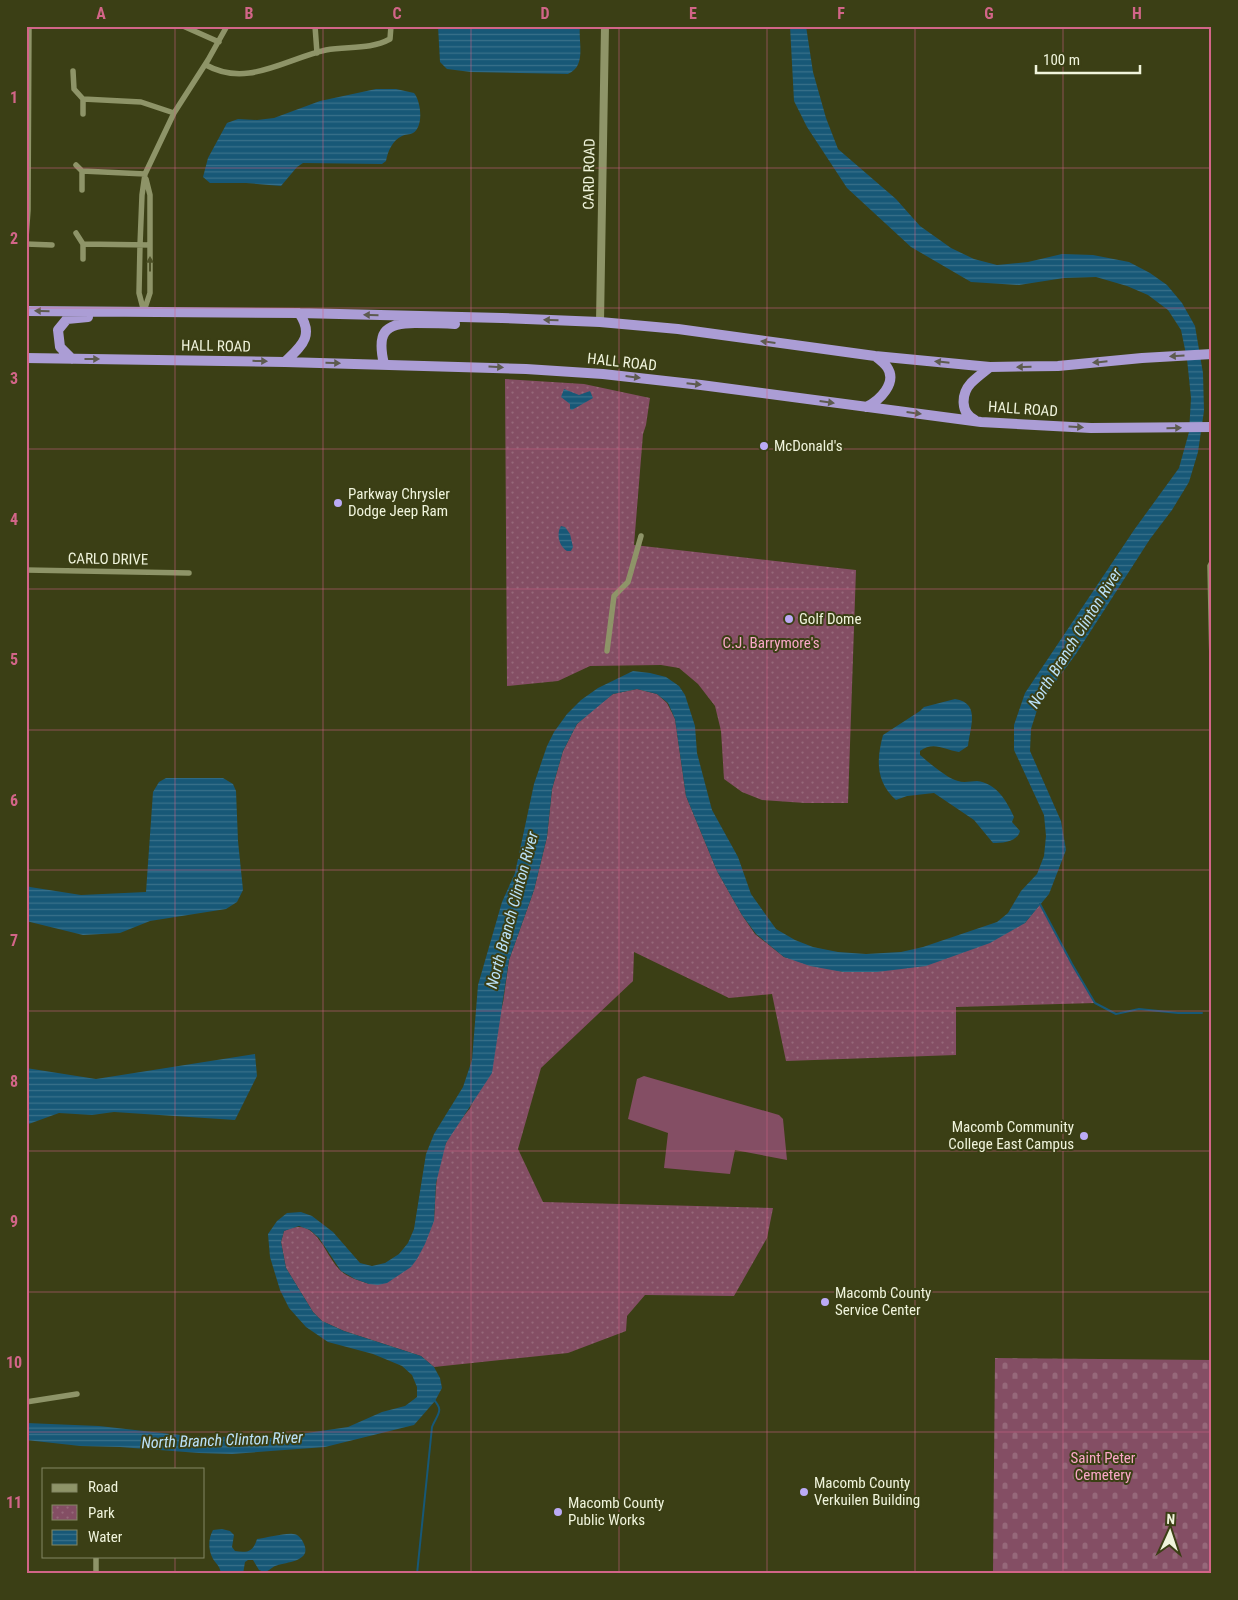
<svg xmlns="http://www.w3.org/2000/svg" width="1238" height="1600" font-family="'Roboto Condensed',sans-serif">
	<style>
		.green { fill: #844e64 }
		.cemetery { fill: url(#cemetery-stones) }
		.park { fill: url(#park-dots) }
		.water { fill: url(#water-rules) }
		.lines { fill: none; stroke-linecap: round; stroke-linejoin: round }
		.stream { stroke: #175877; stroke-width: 2 }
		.minor { stroke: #8e9468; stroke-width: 5.5 }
		.tertiary { stroke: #8e9468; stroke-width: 8 }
		.trunk { stroke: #ab9dd5; stroke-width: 10 }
		.oneway { fill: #4c5026 }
		.oneway2 { fill: #5d5b4f }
		.grid { fill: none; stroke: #d26588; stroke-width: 1; stroke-opacity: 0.55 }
		.poi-dot { fill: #bbaaf6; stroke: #3b3f15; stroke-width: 2 }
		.labels { text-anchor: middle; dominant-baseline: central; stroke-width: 4; stroke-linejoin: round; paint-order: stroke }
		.street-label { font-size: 15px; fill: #f0f4dc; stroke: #3b3f15 }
		.poi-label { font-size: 15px; fill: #f0f4dc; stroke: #3b3f15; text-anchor: start }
		.park-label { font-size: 15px; fill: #fba8c9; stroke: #3b3f15 }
		.water-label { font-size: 16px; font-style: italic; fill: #bbe2fa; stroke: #3b3f15 }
		.neatline { fill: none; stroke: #d26588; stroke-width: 2 }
		.grid-label { font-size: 16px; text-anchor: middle; font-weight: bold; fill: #d26588 }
	</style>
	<defs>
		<pattern id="cemetery-stones" width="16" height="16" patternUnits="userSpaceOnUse" patternTransform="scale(1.25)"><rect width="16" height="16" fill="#844e64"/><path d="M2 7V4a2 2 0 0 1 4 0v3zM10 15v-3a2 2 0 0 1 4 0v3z" fill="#96687a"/></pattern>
		<pattern id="park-dots" width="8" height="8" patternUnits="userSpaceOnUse" patternTransform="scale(1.25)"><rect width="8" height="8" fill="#844e64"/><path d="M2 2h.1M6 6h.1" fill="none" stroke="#96687a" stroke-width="1.8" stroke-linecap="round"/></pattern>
		<pattern id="water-rules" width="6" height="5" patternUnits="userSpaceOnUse" patternTransform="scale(1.25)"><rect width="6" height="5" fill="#175877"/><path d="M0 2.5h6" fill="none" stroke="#39718a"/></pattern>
	</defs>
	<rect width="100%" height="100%" fill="#3b3f15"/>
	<path class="green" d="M644,1076L779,1115L783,1119L787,1160L735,1150L730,1174L664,1168L668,1133L628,1119L637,1079Z"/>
	<path class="cemetery" d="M995,1358L1212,1360V1574H993Z"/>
	<path class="park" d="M505,379L584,384L650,398L646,425L643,434L634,545L856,570L848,803H805L762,800L742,792L724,779L721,731L715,706L698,684L679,668L661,665L590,666L558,681L507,686Z
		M637,689L657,694L667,703L675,719L686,796L717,871L742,915L755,934L784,957L843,972L1025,923L1040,904L1072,964L1095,1003L956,1007V1055L786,1061L772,994L729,998L634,952L633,981L541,1068L518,1149L543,1202L773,1208L767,1238L734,1296L645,1295L627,1316L626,1331L568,1353L434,1367L421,1356L344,1331L322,1321L313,1312L286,1268L281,1242L284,1231C317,1214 323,1254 341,1271C347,1277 361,1281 369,1284L434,1221C436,1195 435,1166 446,1143C452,1130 462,1118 471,1107L503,1003L509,960L534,890L547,837L552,789L563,751L577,724L595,708L613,694Z"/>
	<path class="water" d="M438,26H580C578,42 587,66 568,74L471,72L447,69L440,62Z
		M790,26H806L813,72L826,118L838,149L896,199L920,226L951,248L974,259L997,265L1028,262L1062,254L1093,255L1129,262L1150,273L1167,285L1182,303L1195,326L1203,373L1204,411L1198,452L1189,482L1172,510L1150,539L1076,654L1039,704L1031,729L1030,751L1061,821L1066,850L1049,894L1025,923L990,943L926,966L877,972H843L810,966L784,957L756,934L742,915L717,871L686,796L675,719L668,703L657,694L637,689L613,694L577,724L563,751L552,789L547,837L534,890L509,960L492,1073L446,1143L436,1183L434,1221L425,1244L417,1259L411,1267L387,1283L378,1285L369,1284L355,1279L341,1271L319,1238L310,1230L299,1226L284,1231L281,1242L286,1268L313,1312L322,1321L344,1331L421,1356L434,1367L440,1378L442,1388L435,1401L414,1425L325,1447L232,1454L199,1453L120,1447L80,1446L26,1440V1423L99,1426L189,1436L273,1438L348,1427L382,1412L405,1406L417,1397V1387L412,1375L402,1366L373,1354L328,1342L306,1327L289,1308L280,1290L270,1257L268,1234L277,1221L287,1213L301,1212L312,1216L333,1232L360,1263L372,1266L385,1263L399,1254L408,1243L414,1229L426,1154L434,1134L463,1087L472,1060L478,985L502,902L515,873L534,784L547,746L554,732L567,714L581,700L598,688L633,671L650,673L666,677L679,686L685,695L695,726L697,753L712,810L738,857L751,894L776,929L795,940L813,947L838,952L866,954L901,952L923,947L997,922L1008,913L1021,891L1037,874L1044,856L1046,836L1044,815L1014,750V725L1025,693L1134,530L1179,468L1189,432L1191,398L1187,359L1181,330L1168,310L1148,295L1127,286L1096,277L1064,278L1019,285L971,282L911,247L847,188L807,127L794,101Z
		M376,89H396L414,93C421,101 424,127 413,133C410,135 405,134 402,136C392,141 388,151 386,161L382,164L303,163L297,167L281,186L246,183H210L203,177L208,158L227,123L238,119L257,120L274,118L320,101Z
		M564,389L579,395L590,391L593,398L572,410L570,409V404L561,397Z
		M561,526L565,527L570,534L573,547L571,551H567C559,546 556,534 561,526Z
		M955,699C981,703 970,727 968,746L959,752C944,750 934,741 920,751V755C928,762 948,779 958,781C964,783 971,781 977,781C996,783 1007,801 1014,817L1012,822L1020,831C1017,842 1003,843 993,843L974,820L934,793L907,796L896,800C876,782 876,761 883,735L920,711L924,707Z
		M166,778H223L233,784L236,791L238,841L243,890L237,902L226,909L150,921L120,933L83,935L26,921V885L30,887L81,895L146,892L153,792L159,782Z
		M255,1054L257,1076L235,1120L114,1112L92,1115L59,1113L26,1125V1068L96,1079Z
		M222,1529L230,1531L234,1535L232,1547L235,1551C247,1553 253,1552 257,1539C267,1538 284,1533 293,1534C298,1534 302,1539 304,1544C312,1562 285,1562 275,1566C271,1568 269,1571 264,1572L259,1570L253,1560H248L245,1562L243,1574H221C220,1566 217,1565 213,1559C208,1550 208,1539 213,1530Z"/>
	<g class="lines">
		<path class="stream" d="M1040,904L1072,964L1095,1003L1116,1014L1139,1009L1178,1013H1202
			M417,1574L432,1427C437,1414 445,1411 433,1399"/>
		<path class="minor" d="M183,26L219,42
			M315,26L317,53
			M206,65C247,88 285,59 326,50C348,46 370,50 390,39L391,26
			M73,71L74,89L83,99V114
			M83,99L141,102L174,113
			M76,165L82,171L145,174
			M82,190V171
			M76,233L83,244V259
			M26,238L28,210L29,26
			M26,244L52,245
			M83,244L150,245
			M144,311L150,293V195L146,179
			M144,312L139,293L140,245L142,195L145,174L174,113L208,60L227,26
			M1212,562L1210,566L1212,664
			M26,570L189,573
			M607,651L614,596L628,582L641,536
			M26,1402L77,1394
			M96,1574V1556"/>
		<path class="tertiary" d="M600,322L605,26"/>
		<path class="trunk" d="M26,311L299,313L502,318L600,322L678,329L875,356L990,367L1058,366L1142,358L1212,354
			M26,358L285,362L526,369L603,374L701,385L981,422L1091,428L1212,427
			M72,359L60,347L58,330L67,319L88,317
			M285,362C301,346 315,336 299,313
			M384,364C377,334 383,323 415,323C428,323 442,323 455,324
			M866,407C879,401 898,383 887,367C884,363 879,359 875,356
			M975,420C960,413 961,394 971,383C977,377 984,372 990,367"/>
	</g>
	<defs><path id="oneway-solid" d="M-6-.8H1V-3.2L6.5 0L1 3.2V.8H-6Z" transform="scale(1.25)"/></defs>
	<use class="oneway" href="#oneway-solid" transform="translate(150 264) rotate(-90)"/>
	<g class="oneway2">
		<use href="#oneway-solid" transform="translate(42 311) rotate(-179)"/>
		<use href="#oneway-solid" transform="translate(371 315) rotate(-179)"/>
		<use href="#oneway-solid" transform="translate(551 320) rotate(-178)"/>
		<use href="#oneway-solid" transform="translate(768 342) rotate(-173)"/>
		<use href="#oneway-solid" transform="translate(1177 356) rotate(177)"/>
		<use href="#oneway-solid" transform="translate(92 359)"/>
		<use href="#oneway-solid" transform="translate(260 361) rotate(1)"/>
		<use href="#oneway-solid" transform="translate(942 362) rotate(-174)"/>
		<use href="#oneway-solid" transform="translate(1100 362) rotate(174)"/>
		<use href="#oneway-solid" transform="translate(333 363) rotate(1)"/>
		<use href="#oneway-solid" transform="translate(496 367) rotate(3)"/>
		<use href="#oneway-solid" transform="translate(1024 367) rotate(179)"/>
		<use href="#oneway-solid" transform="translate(633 377) rotate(7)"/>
		<use href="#oneway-solid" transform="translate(694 384) rotate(6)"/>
		<use href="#oneway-solid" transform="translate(827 402) rotate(8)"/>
		<use href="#oneway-solid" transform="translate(914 413) rotate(7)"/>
		<use href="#oneway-solid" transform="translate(1076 427) rotate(3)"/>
		<use href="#oneway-solid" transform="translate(1174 428) rotate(-1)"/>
	</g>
	<path class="grid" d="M175,26V1469M323,26V1574M471,26V1574M619,26V1574M767,26V1574M915,26V1574M1063,26V1574M26,168H1212M26,308H1212M26,449H1212M26,589H1212M26,730H1212M26,870H1212M26,1011H1212M26,1151H1212M26,1292H1212M26,1432H1212M175,1556V1574"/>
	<g class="poi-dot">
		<circle cx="764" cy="446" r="5"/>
		<circle cx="338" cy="503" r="5"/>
		<circle cx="789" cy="619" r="5"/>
		<circle cx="1084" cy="1136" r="5"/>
		<circle cx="825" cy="1302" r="5"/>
		<circle cx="804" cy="1492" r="5"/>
		<circle cx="558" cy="1512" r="5"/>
	</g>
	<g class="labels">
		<g class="street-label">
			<text transform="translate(589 174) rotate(-89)">CARD ROAD</text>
			<text transform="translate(216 346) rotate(1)">HALL ROAD</text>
			<text transform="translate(622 362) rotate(6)">HALL ROAD</text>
			<text transform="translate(1023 409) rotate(4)">HALL ROAD</text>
			<text transform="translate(108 559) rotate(1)">CARLO DRIVE</text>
		</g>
		<g class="poi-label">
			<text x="774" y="446">McDonald's</text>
			<text x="348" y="494">Parkway Chrysler<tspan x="348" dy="17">Dodge Jeep Ram</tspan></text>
			<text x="799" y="619">Golf Dome</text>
			<text x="1074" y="1127" text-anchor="end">Macomb Community<tspan x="1074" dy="17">College East Campus</tspan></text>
			<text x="835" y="1293">Macomb County<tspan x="835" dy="17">Service Center</tspan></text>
			<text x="814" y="1483">Macomb County<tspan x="814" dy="17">Verkuilen Building</tspan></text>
			<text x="568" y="1503">Macomb County<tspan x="568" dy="17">Public Works</tspan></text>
		</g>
		<g class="park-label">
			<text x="771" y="643">C.J. Barrymore's</text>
			<text x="1103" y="1458">Saint Peter<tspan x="1103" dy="17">Cemetery</tspan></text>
		</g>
		<g class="water-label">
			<text transform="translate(1075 638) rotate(-58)">North Branch Clinton River</text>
			<text transform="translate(512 910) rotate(-75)">North Branch Clinton River</text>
			<text transform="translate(222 1440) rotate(-2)">North Branch Clinton River</text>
		</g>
	</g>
	<rect width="1238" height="1600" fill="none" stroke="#3b3f15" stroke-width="55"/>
	<rect x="42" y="1468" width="162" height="90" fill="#3b3f15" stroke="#838765"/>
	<rect x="52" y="1484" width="25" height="8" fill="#8e9468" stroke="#838765"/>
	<text x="88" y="1492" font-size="15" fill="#f0f4dc">Road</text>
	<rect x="52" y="1505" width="25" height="15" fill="url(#park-dots)" stroke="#838765"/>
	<text x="88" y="1518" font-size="15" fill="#f0f4dc">Park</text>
	<rect x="52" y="1530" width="25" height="15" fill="url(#water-rules)" stroke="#838765"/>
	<text x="88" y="1542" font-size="15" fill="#f0f4dc">Water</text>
	<g transform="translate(1170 1532) rotate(3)" stroke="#3b3f15" stroke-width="4" paint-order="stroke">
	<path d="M0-4L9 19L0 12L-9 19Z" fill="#f0f4dc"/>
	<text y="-8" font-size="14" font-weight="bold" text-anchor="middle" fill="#f0f4dc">N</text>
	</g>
	<path d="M1036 65v8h104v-8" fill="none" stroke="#f0f4dc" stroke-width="2.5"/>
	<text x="1043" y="65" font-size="15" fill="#f0f4dc" stroke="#3b3f15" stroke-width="4" paint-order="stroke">100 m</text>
	<rect x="28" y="28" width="1182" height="1544" class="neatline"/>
	<g class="grid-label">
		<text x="101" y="19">A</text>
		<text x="249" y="19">B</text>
		<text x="397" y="19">C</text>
		<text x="545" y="19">D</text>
		<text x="693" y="19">E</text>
		<text x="841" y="19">F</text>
		<text x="989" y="19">G</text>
		<text x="1137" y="19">H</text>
		<text x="14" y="103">1</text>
		<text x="14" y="244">2</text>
		<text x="14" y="384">3</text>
		<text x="14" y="525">4</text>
		<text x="14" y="665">5</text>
		<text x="14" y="806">6</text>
		<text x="14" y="946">7</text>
		<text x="14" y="1087">8</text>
		<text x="14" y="1227">9</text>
		<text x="14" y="1368">10</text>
		<text x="14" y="1508">11</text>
	</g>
</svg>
